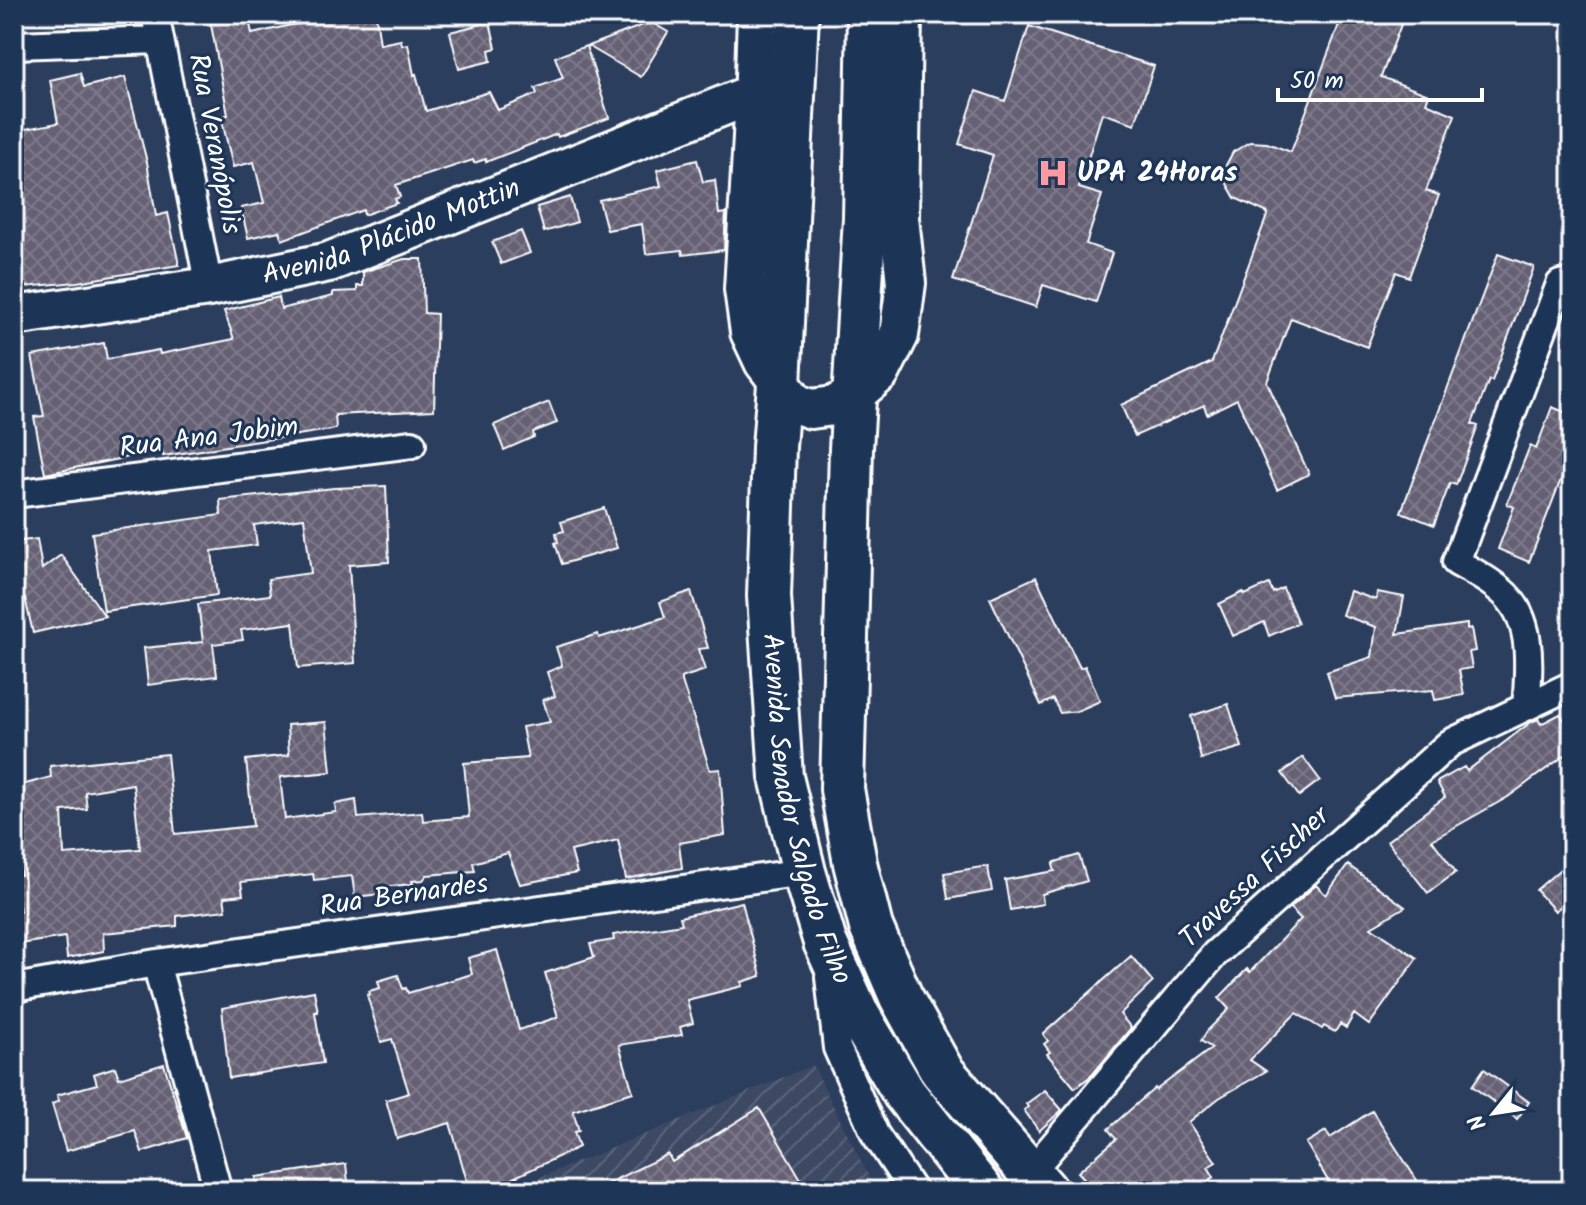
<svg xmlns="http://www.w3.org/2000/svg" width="1586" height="1205" font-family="Kalam,sans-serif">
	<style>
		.industrial { fill: url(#industrial-furrows) }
		.building { fill: url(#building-cross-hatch); stroke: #fff; stroke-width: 2; fill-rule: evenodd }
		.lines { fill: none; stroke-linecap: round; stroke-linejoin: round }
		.minor-casing { stroke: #fff; stroke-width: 32 }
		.secondary-casing { stroke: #fff; stroke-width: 44 }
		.primary-casing { stroke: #fff; stroke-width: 48 }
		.minor { stroke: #1d3557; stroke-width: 26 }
		.secondary { stroke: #1d3557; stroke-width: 38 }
		.primary { stroke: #1d3557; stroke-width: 42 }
		.labels { text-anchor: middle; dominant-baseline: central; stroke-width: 6; stroke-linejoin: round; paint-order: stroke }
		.street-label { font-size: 28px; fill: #fff; stroke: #1d3557 }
		.poi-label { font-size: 28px; font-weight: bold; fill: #fff; stroke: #1d3557; text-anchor: start }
	</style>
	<defs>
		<pattern id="industrial-furrows" width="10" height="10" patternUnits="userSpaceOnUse" patternTransform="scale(2)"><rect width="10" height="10" fill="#3d4864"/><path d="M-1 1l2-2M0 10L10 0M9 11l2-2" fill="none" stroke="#5a637b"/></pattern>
		<pattern id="building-cross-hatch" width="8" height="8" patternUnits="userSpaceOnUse" patternTransform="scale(2)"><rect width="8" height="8" fill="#666175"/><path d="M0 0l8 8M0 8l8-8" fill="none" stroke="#7d798a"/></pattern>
	</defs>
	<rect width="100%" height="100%" fill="#2c3e5d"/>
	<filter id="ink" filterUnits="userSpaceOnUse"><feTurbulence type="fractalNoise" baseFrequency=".0125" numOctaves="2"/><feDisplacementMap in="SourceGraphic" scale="16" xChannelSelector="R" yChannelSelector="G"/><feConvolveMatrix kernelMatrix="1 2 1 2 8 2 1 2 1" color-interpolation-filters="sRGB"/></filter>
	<g filter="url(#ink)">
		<path class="industrial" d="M813,1065L876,1191H507Z"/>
		<path class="building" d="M209,14H248L252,34L322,18L321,14H372L376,16L380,44L401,40L402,45L408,44L414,75L416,74L426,111L489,92L498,110L537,94L535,88L563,78L555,57L586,46L609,118L558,137L557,134L486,162V159L474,163L473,160L396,185L400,197L395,199L397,203L364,215L363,210L282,240L279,231L248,238L241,208L264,203L254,162L233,167L221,116L228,115Z
			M1343,14H1405L1381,77L1429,95L1426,103L1455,115L1426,191L1439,195L1409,277L1396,272L1367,347L1291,318L1267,382L1309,474L1277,490L1237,399L1207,414L1204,405L1135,436L1121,405L1212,362L1268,213L1235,198L1226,182V165L1233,152L1250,142L1267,143L1291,152Z
			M490,22L496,48L489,50L491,61L459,69L450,32Z
			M651,22L668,32L641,77L588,46Z
			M1029,26L1154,66L1135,124L1102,113L1079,188L1102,195L1086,244L1112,253L1096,302L1043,285L1036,307L953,280L993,155L959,144L976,91L1005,101Z
			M80,73L84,87L125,77L147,162L156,216L168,213L179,265L77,282L14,288V131L58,123L50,80Z
			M697,160L703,182L715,180L719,214L726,213L724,250L683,255L682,250L646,254L642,224L607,230L599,200L661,186L657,170Z
			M570,197L577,222L544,232L537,207Z
			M521,231L530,253L501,264L492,242Z
			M1498,254L1534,267L1492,381L1489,380L1472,424L1478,426L1456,485L1450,483L1434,525L1401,512Z
			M404,259H422L424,313L437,314L434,410L335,415L336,429L163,456L162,450L45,474L34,417L44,416L32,356L104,343L107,359L159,350L160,354L234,339L224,311L279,297L281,309L333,296V292L357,291V286H363V272Z
			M549,402L557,423L533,432L534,437L504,450L494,425Z
			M1552,407L1572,415V451L1529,562L1498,549L1514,507L1507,504L1530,446L1536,449Z
			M386,486L389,562L349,565L355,663L298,668L293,623L241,630L243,640L213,644L217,676L148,685L144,648L203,642L198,604L270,595L268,579L311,573L304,518L254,525L257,545L212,551L217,595L104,611L92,533L221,515L220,500L334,488Z
			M604,508L617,548L562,564L555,543L558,542L556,533L564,531L561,522Z
			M37,539L42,569L61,555L105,616L33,633L25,598L14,599V542Z
			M1036,577L1080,668L1085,666L1100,701L1077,711L1060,713L1053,699L1041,705L990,598Z
			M1269,584L1273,593L1283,588L1298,623L1269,636L1264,622L1233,636L1219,604L1243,592L1245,595Z
			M691,591L708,648L698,649L705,670L681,678L710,770L720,769L725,835L679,843L682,868L626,879L618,840L571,851L577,873L520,884L508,853L473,863L475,871L427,875L423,880L412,881L413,884L380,887L381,894L355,897L352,876L314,880L313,874L241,882L243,895L224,897L226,910L177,916V926L103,933L104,951L67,958L65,937L19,944L14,913L20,912L14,876L21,875L14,795L24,792L22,785L51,777L50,766L167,754L175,834L253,826L246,760L289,755L287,725L326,722L331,772L280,777L285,819L336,812L335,804L356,800L358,818L422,812L423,821L469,817L464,763L528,758L522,727L550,722L543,700L555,696L547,672L562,666L556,647L598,634L599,638L665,617L660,602ZM133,784L140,849L64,855L62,811L87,809L85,792Z
			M1350,591L1376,600L1377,592L1404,597L1397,634L1467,624V629L1471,628L1475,651L1469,652L1472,668L1459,670L1464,695L1435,700L1433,690L1335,698L1327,672L1372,657L1376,627L1342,615Z
			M1228,704L1242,747L1201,759L1191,716Z
			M1560,714L1572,730V750L1508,797L1432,840L1456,872L1428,893L1387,841L1445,797L1437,782L1464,767L1467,771L1531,722L1538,719L1541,724Z
			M1303,757L1320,780L1299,796L1282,773Z
			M1079,855L1087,881L1042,894L1043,904L1010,910L1005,880L1055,871L1053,865L1055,862Z
			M1572,859V896L1555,911L1536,890Z
			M1348,865L1405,907L1371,927L1417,958L1369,1025L1354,1014L1346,1028L1340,1024L1335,1032L1324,1026L1322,1029L1296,1013L1250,1060L1266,1071L1219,1098L1189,1122L1216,1162L1208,1167L1214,1177L1208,1181L1215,1191H1096L1078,1172L1116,1139L1108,1129L1155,1088L1156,1090L1212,1048L1201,1041L1207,1031L1229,1009L1219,998L1247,969L1250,972L1301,919L1290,908L1316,885L1326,895Z
			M982,867H988L992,891L948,899L944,873Z
			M742,902L761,976L742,982L743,986L687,1000L693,1023L680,1027L682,1035L619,1045L633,1092L573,1111L579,1131L574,1132L579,1147L513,1178L519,1191H470L450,1123L397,1139L386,1100L409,1093L392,1039L381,1042L367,995L370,994L369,991L380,988L378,981L398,975L403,989L406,988L408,993L472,974L468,958L497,950L519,1030L558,1017L545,973L594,957L590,944L614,940L613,935L682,924L680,917Z
			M1131,956L1153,982L1120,1014L1131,1028L1092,1075L1075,1088L1047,1054L1050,1052L1044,1044L1048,1041L1043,1034Z
			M314,991L318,1012H315L323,1063L229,1078L222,1008Z
			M164,1064L187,1138L142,1152L135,1131L66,1151L52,1104L59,1101L57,1095L97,1084L94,1074L115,1067L119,1078Z
			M1484,1069L1529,1102L1517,1119L1472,1086Z
			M1045,1090L1062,1110L1039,1131L1024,1110L1028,1107L1026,1104Z
			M759,1108L808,1191H592L668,1154L672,1162Z
			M1372,1111L1424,1191H1334L1306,1143L1326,1131L1330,1138Z
			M346,1164L349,1191H257L256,1177Z"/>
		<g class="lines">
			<g class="minor-casing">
				<path id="minor" d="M155,14L209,287
					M14,45L160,40
					M14,494L412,444
					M1526,707C1529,668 1535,616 1499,589C1486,578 1470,570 1456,562L1560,284
					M156,963L218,1191
					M829,977L837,1048L875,1134L913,1191
					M14,988L156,963L804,872
					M1029,1174L1215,954L1450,743L1572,685"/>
			</g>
			<g class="secondary-casing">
				<g id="secondary">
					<path d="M757,14L753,137L744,289L750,332L764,362L795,403L811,409L834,406L854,395L880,373L899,335L906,283L899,218L902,14"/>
					<path id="s1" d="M14,316L209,287L329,262L753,94"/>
				</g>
			</g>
			<g class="primary-casing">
				<g id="primary">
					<path id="s2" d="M797,14L779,385L774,447L769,596L781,777L804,872L825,942L858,1015L904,1093L982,1191"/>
					<path d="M869,14L865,218L851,449L842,789L855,863L871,927L901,997L942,1071L1046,1191"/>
				</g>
			</g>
			<use href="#minor" class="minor"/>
			<use href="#secondary" class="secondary"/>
			<use href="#primary" class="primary"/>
		</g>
	</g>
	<defs>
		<g id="hospital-bare" transform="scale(2.4)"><path d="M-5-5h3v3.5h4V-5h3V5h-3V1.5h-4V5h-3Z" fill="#ff9aa2" stroke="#1d3557" stroke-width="2.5" paint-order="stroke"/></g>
	</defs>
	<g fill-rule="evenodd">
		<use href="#hospital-bare" x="1053" y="173"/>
	</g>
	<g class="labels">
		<g class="street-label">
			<text transform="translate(214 144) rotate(79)">Rua Veranópolis</text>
			<text stroke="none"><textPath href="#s1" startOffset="388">Avenida Plácido Mottin</textPath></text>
			<text transform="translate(209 438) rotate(-7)">Rua Ana Jobim</text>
			<text stroke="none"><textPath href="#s2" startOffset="800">Avenida Senador Salgado Filho</textPath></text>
			<text transform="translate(1255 878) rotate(-43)">Travessa Fischer</text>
			<text transform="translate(404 896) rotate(-8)">Rua Bernardes</text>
		</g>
		<g class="poi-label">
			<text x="1077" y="173">UPA 24Horas</text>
		</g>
	</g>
	<rect width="1586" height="1205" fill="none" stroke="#1d3557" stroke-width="48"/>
	<rect x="24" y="24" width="1538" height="1157" fill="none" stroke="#fff" stroke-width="3" filter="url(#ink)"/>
	<g transform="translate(1494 1113) rotate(240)" stroke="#1d3557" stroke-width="6" paint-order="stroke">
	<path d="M0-6L14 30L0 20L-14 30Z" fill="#ffffff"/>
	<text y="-12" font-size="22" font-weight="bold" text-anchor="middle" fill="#ffffff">N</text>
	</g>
	<path d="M1278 88v12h204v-12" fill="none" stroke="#ffffff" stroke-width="4"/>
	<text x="1290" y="88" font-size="24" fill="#ffffff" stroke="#1d3557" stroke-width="6" paint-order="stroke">50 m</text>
</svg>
